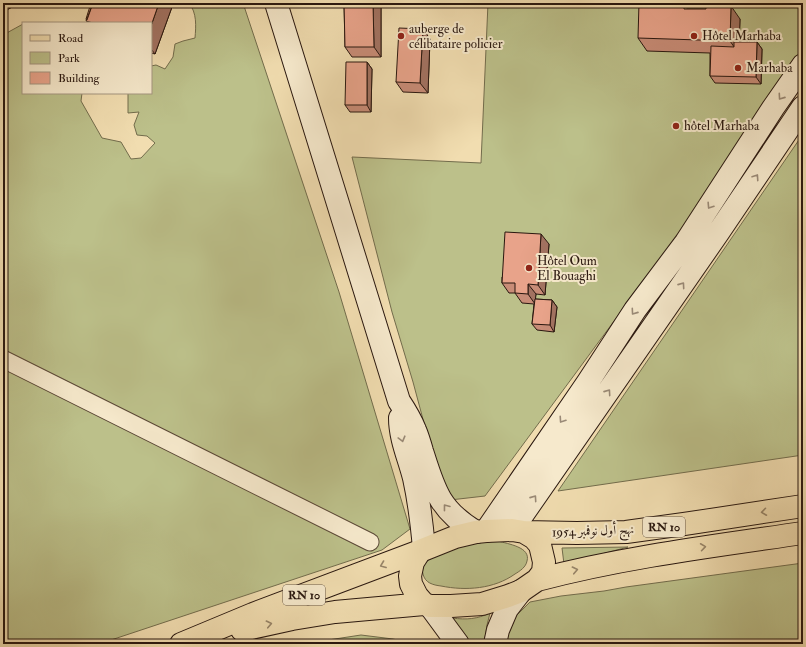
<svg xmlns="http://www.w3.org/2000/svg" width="806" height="647" font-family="'IM FELL Double Pica',Amiri,serif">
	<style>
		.green { fill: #bcc08a; stroke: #726c4c }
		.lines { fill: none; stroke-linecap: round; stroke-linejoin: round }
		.minor-casing { stroke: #5b4837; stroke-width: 19 }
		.secondary-casing { stroke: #29170f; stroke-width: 24 }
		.primary-casing { stroke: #29170f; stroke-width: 24 }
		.minor { stroke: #f6e9cc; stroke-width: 17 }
		.secondary { stroke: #f6e9cc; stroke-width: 22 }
		.primary { stroke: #f1ddb0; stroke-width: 22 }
		.wall { fill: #c88c77; stroke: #29170f }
		.shaded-wall { fill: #a27261; stroke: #29170f }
		.building { fill: #e8a38a; stroke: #29170f }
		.oneway { stroke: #9a8a77 }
		.oneway2 { stroke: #978468 }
		.poi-dot { fill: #8f2418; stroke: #f6e9cc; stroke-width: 1.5 }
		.labels { text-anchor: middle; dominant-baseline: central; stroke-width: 4; stroke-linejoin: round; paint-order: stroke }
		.shield { fill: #f6e9cc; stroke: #665648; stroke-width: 1 }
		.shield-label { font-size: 12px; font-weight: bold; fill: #29170f }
		.poi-label { font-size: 13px; fill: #29170f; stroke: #f6e9cc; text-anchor: start }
		.street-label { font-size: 13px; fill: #29170f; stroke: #f6e9cc }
	</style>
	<rect width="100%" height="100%" fill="#f1ddb0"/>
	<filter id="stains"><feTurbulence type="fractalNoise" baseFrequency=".005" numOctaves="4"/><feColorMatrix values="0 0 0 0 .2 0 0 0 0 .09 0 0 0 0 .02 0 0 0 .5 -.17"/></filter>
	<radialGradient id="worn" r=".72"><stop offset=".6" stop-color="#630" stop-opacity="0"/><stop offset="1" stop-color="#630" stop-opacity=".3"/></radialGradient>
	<path class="green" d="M189,3H243L339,292L410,529L382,550L99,644H3V35L23,24V93H82L81,101L102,138L121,142L131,159L141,158L155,143L147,136L137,135L134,125L139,112L128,113V93H151V66L156,65L165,69L173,57L175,44L183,41L195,38C196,26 197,13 189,3Z
		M488,3H803V53L727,168L485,496L450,500L443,494L413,382L392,312L352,157L481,163Z
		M803,134V455L558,491Z
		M498,541C508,544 531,547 527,561C526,567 520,571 515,574C494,589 466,591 441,586C433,585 425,583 423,574C421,567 425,563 430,559L467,543Z
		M628,547L564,564L562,548Z
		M803,563V644H504L516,616L530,602L561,596L604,591L626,587Z
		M490,613L487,625L484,644H467L452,618C467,620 477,619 490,613Z
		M361,635L393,639L415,644H302Z"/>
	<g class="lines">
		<g class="minor-casing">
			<path id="minor" d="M3,359L370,542"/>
		</g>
		<g class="secondary-casing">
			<path id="secondary" d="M276,3L399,401C405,410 411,420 415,430C418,437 420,444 422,451C434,489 439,510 476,532
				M400,418C400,439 409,458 414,478C419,501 422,525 424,549
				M512,530L718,233L803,107
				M486,531L588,382L635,310L686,242L773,108L803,65
				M430,606L458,644
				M495,644L498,630L507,609L521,591"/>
		</g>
		<g class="primary-casing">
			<path id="primary" d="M512,530L524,532L534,538L540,545L544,562L543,572L537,580L521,591L508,596L482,604L451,606H430L424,604L417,596L411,584L410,576L413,562L420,551L455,537L476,532L486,531Z
				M524,532L577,533L626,532L684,524L803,506
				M537,580C624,557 714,546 803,533
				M242,630L292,619L335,612L424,604
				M181,644L253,614L420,551"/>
		</g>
		<use href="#minor" class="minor"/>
		<use href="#secondary" class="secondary"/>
		<use href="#primary" class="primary"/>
	</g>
	<path class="wall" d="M3,3H20L3,12Z
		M344,3H377L381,8V57H352L345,47Z
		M172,7L155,54L151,53V23H88L86,19Z
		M687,9H706L740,19L739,42H757L762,49L761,84L715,83L710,76V53L647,51L638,38Z
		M423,29L430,39L428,93L403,92L396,82Z
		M367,62L372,69L371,112H350L345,105Z
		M549,244L545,295L536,294L535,299L552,300L557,307L554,332L537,330L532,324L534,304L522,303L515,293H509L502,283V277Z"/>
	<path class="shaded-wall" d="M159,3H169L172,7L155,54L151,49V26Z
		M373,3H377L381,8V57L374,47Z
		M731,6L740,19L739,54L730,41Z
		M423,29L430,39L428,93L420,83Z
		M757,42L762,49L761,84L756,77Z
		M367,62L372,69L371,112L367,105Z
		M541,234L549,244L545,295L538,285Z
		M528,284L536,294L535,304L528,294Z
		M552,300L557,307L554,332L550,325Z"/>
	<path class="building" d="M91,3H93L87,20L86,19Z
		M93,3H159L151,26V23H93L86,21Z
		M344,3H373L374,47H345Z
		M639,3L684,5V9H706V5L731,6L730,41L638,38Z
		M399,28L423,29L420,83L396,82Z
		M734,42H757L756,77L710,76L711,46L734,47Z
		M346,62H367V105H345Z
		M505,232L541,234L538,285L528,284V294L515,293V283H502Z
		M535,299L552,300L550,325L532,324Z"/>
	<defs><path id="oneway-chevron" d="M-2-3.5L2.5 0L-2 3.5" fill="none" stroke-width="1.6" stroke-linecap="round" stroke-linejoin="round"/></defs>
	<g class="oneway">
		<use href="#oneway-chevron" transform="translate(781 97) rotate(125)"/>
		<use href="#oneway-chevron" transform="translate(756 177) rotate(-56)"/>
		<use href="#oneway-chevron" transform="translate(710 206) rotate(123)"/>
		<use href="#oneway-chevron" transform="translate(682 285) rotate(-55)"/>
		<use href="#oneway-chevron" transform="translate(634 312) rotate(125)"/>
		<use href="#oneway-chevron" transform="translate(608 392) rotate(-55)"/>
		<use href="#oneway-chevron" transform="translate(562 420) rotate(124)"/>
		<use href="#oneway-chevron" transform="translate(402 439) rotate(75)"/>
		<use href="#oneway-chevron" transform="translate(534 498) rotate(-55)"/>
		<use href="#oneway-chevron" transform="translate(446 507) rotate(-128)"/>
	</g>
	<g class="oneway2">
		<use href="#oneway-chevron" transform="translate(764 512) rotate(172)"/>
		<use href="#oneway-chevron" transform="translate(703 547) rotate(-8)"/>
		<use href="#oneway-chevron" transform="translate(383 565) rotate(159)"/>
		<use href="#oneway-chevron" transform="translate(575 570) rotate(-12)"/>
		<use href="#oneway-chevron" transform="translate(269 624) rotate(-12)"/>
	</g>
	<g class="poi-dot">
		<circle cx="401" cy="36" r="4"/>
		<circle cx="694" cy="36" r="4"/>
		<circle cx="738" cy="68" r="4"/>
		<circle cx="676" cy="126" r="4"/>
		<circle cx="529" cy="268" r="4"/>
	</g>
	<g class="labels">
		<g class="shield">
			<rect x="643" y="517" width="42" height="20" rx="3"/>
			<rect x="283" y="585" width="42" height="20" rx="3"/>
		</g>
		<g class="shield-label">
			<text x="664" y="527">RN 10</text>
			<text x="304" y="595">RN 10</text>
		</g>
		<g class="poi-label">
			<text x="409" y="29">auberge de<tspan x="409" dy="15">célibataire policier</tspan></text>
			<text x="702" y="36">Hôtel Marhaba</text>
			<text x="746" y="68">Marhaba</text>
			<text x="684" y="126">hôtel Marhaba</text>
			<text x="537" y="261">Hôtel Oum<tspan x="537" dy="15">El Bouaghi</tspan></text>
		</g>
		<g class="street-label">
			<text transform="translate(593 531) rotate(-2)">نهج أول نوفمبر 1954</text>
		</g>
	</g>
	<rect width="806" height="647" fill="none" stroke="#f1ddb0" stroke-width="16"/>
	<rect x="4" y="4" width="798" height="639" fill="none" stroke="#29170f" stroke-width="2"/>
	<rect x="8" y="8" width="790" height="631" fill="none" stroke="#29170f"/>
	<rect x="22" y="22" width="130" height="72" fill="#f6e9cc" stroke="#a49580"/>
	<rect x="30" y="35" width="20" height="6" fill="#f1ddb0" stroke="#a49580"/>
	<text x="58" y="42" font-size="12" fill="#29170f">Road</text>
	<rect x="30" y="52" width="20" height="12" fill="#bcc08a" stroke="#a49580"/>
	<text x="58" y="62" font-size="12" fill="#29170f">Park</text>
	<rect x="30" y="72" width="20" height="12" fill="#e8a38a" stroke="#a49580"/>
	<text x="58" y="82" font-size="12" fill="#29170f">Building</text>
	<rect width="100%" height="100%" filter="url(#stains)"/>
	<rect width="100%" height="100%" fill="url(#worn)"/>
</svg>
